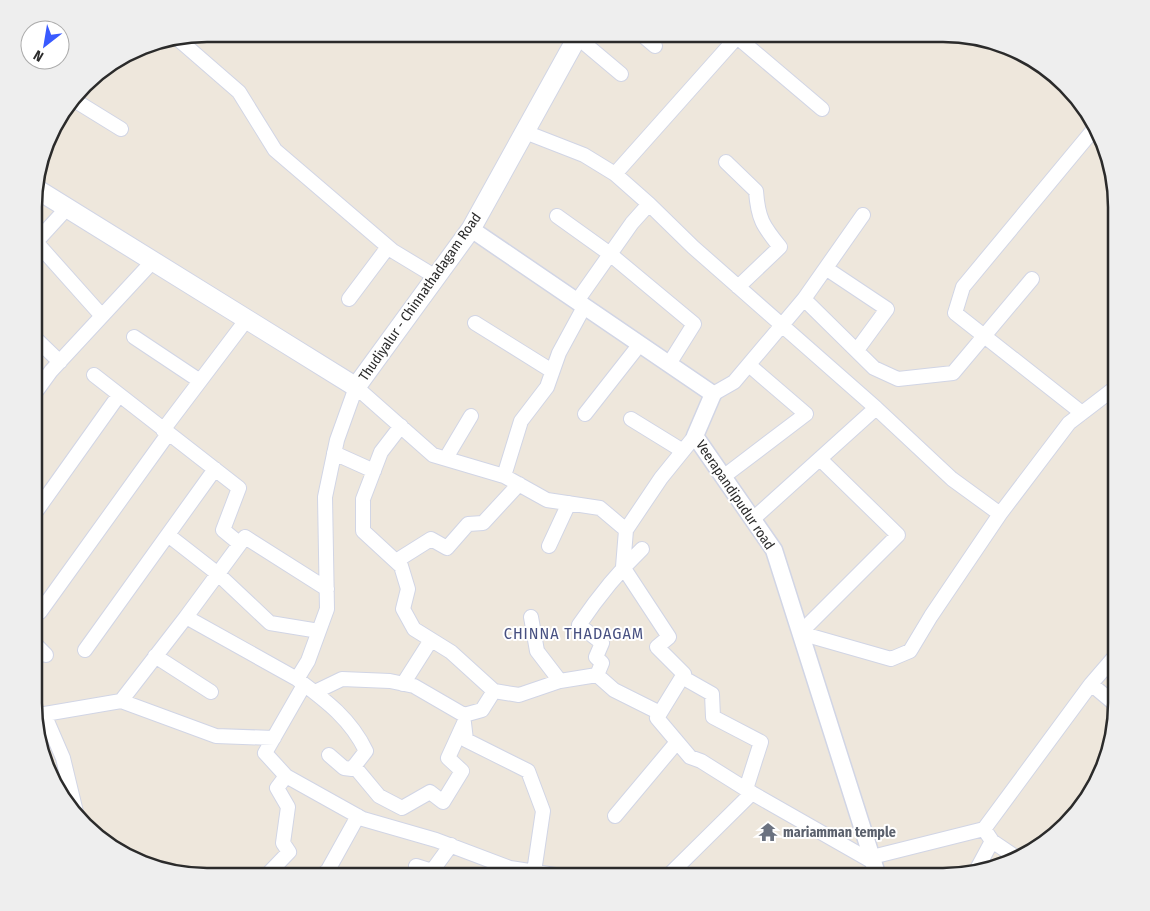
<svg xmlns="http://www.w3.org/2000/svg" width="1150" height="911" font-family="'Fira Sans Condensed',sans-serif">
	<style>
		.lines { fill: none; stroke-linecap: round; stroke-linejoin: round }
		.minor-casing { stroke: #d1d5e5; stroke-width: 16 }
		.tertiary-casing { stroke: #d1d5e5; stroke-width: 19 }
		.secondary-casing { stroke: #d1d5e5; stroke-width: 21 }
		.minor { stroke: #fff; stroke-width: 14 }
		.tertiary { stroke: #fff; stroke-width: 16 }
		.secondary { stroke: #fff; stroke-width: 19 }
		.labels { text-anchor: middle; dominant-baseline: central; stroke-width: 4; stroke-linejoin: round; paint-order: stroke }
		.street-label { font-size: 14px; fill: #2b2b2b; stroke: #fff }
		.worship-label { font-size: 14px; font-weight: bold; fill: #5b616d; stroke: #fff; text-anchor: start }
		.quarter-label { font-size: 16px; letter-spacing: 1px; fill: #475081; stroke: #fff }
		.rim { fill: none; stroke: #2b2b2b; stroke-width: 2.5 }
	</style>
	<rect width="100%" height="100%" fill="#eee7dc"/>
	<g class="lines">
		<g class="minor-casing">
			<path id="minor" d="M641,34L655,46
				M577,37L621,74
				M737,37L822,109
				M178,39L239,92L275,150L393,251L436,277
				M74,100L121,129
				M525,132L584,155L615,174L649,204
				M726,162L756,191C758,219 763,226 780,247L738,287
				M615,174L737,37L733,34
				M557,216L610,254L694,324L669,364
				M36,242L102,316
				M35,243L67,208
				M827,269L887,309L857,350
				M349,299L388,247
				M804,299L874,368L898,379L953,373L1032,279
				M577,301L632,223L649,204L693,247L876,408L753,519
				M475,323L552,371
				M134,337L200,381
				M35,338L60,362
				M94,375L239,488L223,530L240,544
				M35,393L51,371L153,261
				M713,394L734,382L804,299L863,215
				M1082,413L955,313L963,287L1094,129
				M585,414L640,344
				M631,419L683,451
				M163,430L247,319
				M695,436L661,478L626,530L623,567L669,637L657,647L684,674L657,718L690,757L701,761L752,793
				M334,453L374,471
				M446,458L471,416
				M820,459L898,535L800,633L891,659L910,651L931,616L1000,514L952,479L876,408
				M504,476L521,421L547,387L559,353L584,307
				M723,477L806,414L749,365
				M35,513L119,395
				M1000,514L1069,423L1116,387
				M168,535L218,574L270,623L319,631
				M549,546L569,503
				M396,561L431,539L447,548L468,524L483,523L519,484
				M40,612L168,434
				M186,617L245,537L327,589
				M531,617L537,651L560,681
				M34,643L46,655
				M85,650L215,469
				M155,656L211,692
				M597,675L614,690L660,713
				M682,677L712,694L713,717L761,742L746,789
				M403,684L431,640
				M1091,684L1116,655
				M304,685L265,753L286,776L363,819L436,840L510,868L568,877
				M494,691L519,695L560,681L597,675L602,663L596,657L602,643L579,625C598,597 618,572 642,549
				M315,692L342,679L390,681L414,686L464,715L482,710L494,691L451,652L414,629L403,609L408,589L401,566L363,531V499L381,452L401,426
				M121,701L216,736L274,738
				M34,710L39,715L121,701L186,617L297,679
				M44,714L63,758L76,812
				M464,723L466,740L528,771L543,811L534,872
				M329,755L344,768L352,769L366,751C350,718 325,700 297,679L308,661L327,609L325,497L337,440L356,387L433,455L504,476L547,500L600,508L626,530
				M354,766L379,796L402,808L430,792L443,802L462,771L448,758L464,723
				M615,816L677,742
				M992,841L1017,858
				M872,857L984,829L1091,684L1116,705
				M416,866L432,871L451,845
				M977,869L992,841L984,829
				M265,877L289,852L283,843L288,807L277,788L286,776
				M320,877L328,870L358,816
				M667,877L752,793L873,862"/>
		</g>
		<g class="tertiary-casing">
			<path id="tertiary" d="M471,229L713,394L695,436L774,550L878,877"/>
		</g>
		<g class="secondary-casing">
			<path id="secondary" d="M35,188L356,387L471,229L579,34"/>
		</g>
		<use href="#minor" class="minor"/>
		<use href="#tertiary" class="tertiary"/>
		<use href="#secondary" class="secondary"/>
	</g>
	<defs>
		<g id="temple-bare" transform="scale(1.5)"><path d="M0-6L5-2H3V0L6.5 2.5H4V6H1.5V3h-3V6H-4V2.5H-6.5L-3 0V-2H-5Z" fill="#6b7280" stroke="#fff" stroke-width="2.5" paint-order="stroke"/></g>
	</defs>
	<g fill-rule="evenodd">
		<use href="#temple-bare" x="768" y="832"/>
	</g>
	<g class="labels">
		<g class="street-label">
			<text transform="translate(420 297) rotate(-55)">Thudiyalur - Chinnathadagam Road</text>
			<text transform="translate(735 495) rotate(56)">Veerapandipudur road</text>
		</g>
		<g class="worship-label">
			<text x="783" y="832">mariamman temple</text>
		</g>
		<g class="quarter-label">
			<text x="574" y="633">CHINNA THADAGAM</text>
		</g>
	</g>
	<path d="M0 0H1150V911H0ZM207 42H943A165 165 0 0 1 1108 207V703A165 165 0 0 1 943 868H207A165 165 0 0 1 42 703V207A165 165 0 0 1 207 42Z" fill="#eee" fill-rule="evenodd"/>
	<path class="rim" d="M207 42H943A165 165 0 0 1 1108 207V703A165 165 0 0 1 943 868H207A165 165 0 0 1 42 703V207A165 165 0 0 1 207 42Z"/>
	<g transform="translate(45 45) rotate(211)"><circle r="24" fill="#ffffff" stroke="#aaaaaa"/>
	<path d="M0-4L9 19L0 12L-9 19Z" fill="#395aff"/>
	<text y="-8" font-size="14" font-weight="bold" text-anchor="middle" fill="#2b2b2b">N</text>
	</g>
</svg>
